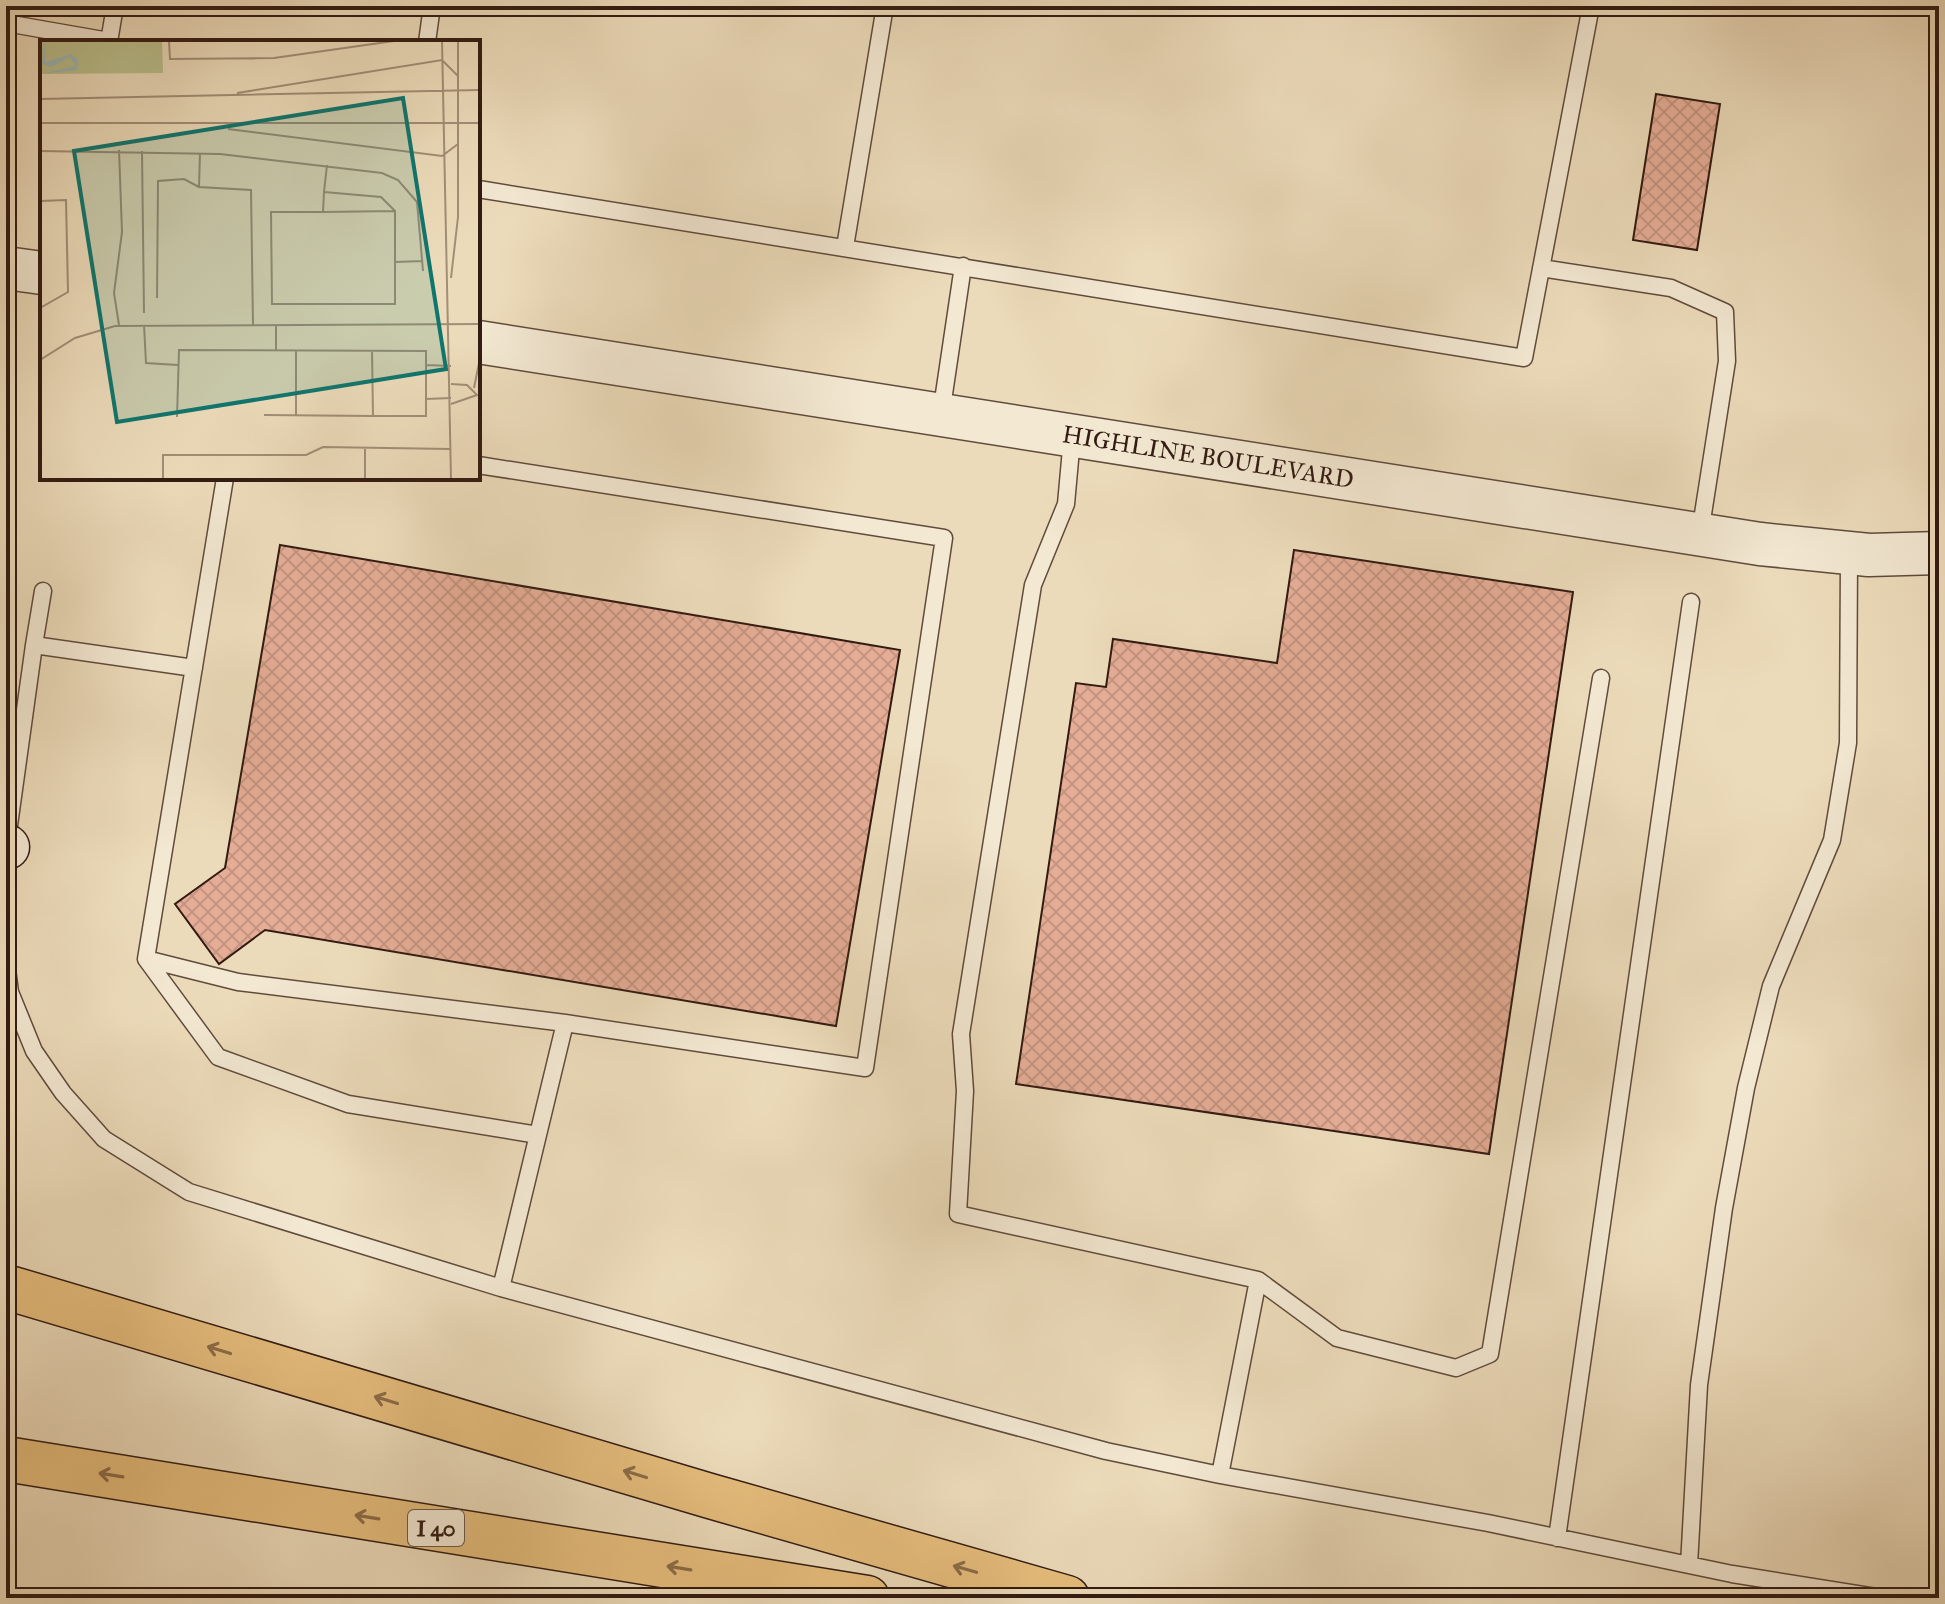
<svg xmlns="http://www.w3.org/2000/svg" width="1945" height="1604" font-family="'IM FELL Great Primer',serif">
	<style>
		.building { fill: url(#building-cross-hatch); stroke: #321b12; stroke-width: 2 }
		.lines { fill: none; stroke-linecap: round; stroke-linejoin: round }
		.service-casing { stroke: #604b3c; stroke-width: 19 }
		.tertiary-casing { stroke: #604b3c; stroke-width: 45 }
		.secondary-casing { stroke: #321b12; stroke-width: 47 }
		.motorway-casing { stroke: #321b12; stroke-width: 47 }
		.service { stroke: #f3e8d2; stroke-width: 16 }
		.tertiary { stroke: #f3e8d2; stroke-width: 42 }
		.secondary { stroke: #f3e8d2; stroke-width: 44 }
		.motorway { stroke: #e6be7d; stroke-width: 44 }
		.oneway { stroke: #8c6c48 }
		.labels { text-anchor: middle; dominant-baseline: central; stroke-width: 7; stroke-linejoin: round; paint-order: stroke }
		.shield { fill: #f3e8d2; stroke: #6c584c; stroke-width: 2 }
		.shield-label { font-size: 22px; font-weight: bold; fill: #321b12 }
		.street-label { font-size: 24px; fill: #321b12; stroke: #f3e8d2 }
		.inset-road { fill: none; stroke: #a28e77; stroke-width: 2 }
		.view { fill: #0f766e; fill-opacity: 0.15; stroke: #0f766e; stroke-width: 4 }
		.inset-edge { fill: none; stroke: #321b12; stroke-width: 4 }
	</style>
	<defs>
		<pattern id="building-cross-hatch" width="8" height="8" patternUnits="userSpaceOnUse" patternTransform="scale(2)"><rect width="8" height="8" fill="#e5ad96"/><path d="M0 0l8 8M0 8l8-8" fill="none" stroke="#c59480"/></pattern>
	</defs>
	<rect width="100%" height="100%" fill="#ecdbba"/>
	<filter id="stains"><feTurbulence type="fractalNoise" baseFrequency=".0025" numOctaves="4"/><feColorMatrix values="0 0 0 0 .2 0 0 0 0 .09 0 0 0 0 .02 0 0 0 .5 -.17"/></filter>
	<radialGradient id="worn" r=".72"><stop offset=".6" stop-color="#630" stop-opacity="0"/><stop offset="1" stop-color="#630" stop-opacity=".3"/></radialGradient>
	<path class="building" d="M1656,94L1720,104L1697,250L1633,240Z
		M280,545L900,650L836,1026L265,930L219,964L175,904L225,868Z
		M1294,550L1573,592L1489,1154L1016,1084L1076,683L1106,687L1113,639L1277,663Z"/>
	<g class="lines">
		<g class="service-casing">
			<path id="service" d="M6,23L109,41
				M109,42L115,6
				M427,42L432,6
				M478,189L1524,358L1591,6
				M845,247L885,6
				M1541,268L1671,288L1725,312L1727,361L1700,533
				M941,414L963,266
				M1072,438L1066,504L1033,585L961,1034L965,1091L958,1214L1258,1280L1220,1475
				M478,465L944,538L865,1068L565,1023L501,1288
				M225,478L146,959L218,1057L348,1104L538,1135
				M34,645L194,668
				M6,847L34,645L43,591
				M146,959L238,982L565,1023
				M6,962L10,992L34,1051L63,1093L104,1139L189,1192L501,1288L1106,1451L1220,1475L1488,1523L1732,1574L1882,1598
				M1258,1280L1337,1338L1456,1368L1490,1354L1601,678
				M1557,1538L1691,602
				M1689,1565L1699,1385L1724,1208L1746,1088L1771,986L1832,840L1848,743L1849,555"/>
		</g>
		<g class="tertiary-casing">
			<path id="tertiary" d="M6,268L42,273
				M478,342L1760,544L1869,555L1939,553"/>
		</g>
		<g class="secondary-casing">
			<path id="secondary" d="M6,847H7"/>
		</g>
		<g class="motorway-casing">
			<path id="motorway" d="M6,1287L710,1496L1067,1598
				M6,1459L867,1598"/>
		</g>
		<use href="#service" class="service"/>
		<use href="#tertiary" class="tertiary"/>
		<use href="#secondary" class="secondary"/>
		<use href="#motorway" class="motorway"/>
	</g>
	<defs><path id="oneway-shaft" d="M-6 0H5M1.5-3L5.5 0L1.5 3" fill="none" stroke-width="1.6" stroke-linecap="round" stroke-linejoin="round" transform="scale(2)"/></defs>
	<g class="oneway">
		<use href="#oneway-shaft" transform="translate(219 1350) rotate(-163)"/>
		<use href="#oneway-shaft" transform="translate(386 1400) rotate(-163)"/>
		<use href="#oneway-shaft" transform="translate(635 1474) rotate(-163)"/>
		<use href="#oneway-shaft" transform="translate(111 1475) rotate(-171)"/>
		<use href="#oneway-shaft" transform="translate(367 1517) rotate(-171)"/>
		<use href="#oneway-shaft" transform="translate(679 1568) rotate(-171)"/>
		<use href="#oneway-shaft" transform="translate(965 1569) rotate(-164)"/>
	</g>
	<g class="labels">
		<rect class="shield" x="408" y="1510" width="56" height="36" rx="6"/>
		<g class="shield-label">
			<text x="436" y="1528">I 40</text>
		</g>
		<g class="street-label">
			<text transform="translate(1208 457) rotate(9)">HIGHLINE BOULEVARD</text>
		</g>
	</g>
	<g transform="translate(40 40)">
		<rect width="440" height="440" fill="#ecdbba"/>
		<path d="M0,1H122L123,33L0,34Z" fill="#babf8d"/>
		<path d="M5,1V22L31,14L38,20L37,30L0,34L36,26L30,17L11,27L2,24Z" fill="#9bb9b8"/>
		<path class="inset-road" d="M129,1L130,19L234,18L354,1M402,1L411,439M197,53L402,20L418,36M0,59L440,50M0,83H440M188,89L402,116L418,104M79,110L82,192L74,253L79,285M0,111L180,114L342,133L358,140L377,162L383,231M102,111L104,273M160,113L159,147L211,150L213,285M284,152L341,157L355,171V264H232L231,172H283L284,152L287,125M0,161L26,160L28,252L0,268M283,172L355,171M355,222L383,221M411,238L418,177V1M117,258L118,141L144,139L159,147M104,285L106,323L138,325M236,285V310M332,310L333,376H386V359M0,320L35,298L75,286L440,284M386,325L411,326M411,344L427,345L437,355L411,364M434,348L440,318M224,375L333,376M256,376V310M137,377L139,310L386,311V359L411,358M123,439V415H266L283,407L411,409M325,439V409"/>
		<path class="view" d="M363,58L406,329L77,382L34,111Z"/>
		<rect width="440" height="440" class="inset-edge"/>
	</g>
	<rect width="1945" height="1604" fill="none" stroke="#ecdbba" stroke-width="32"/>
	<rect x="8" y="8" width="1929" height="1588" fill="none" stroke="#321b12" stroke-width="4"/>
	<rect x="16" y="16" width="1913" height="1572" fill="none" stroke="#321b12" stroke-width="2"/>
	<rect width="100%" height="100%" filter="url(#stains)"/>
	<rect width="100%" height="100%" fill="url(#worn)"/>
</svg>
